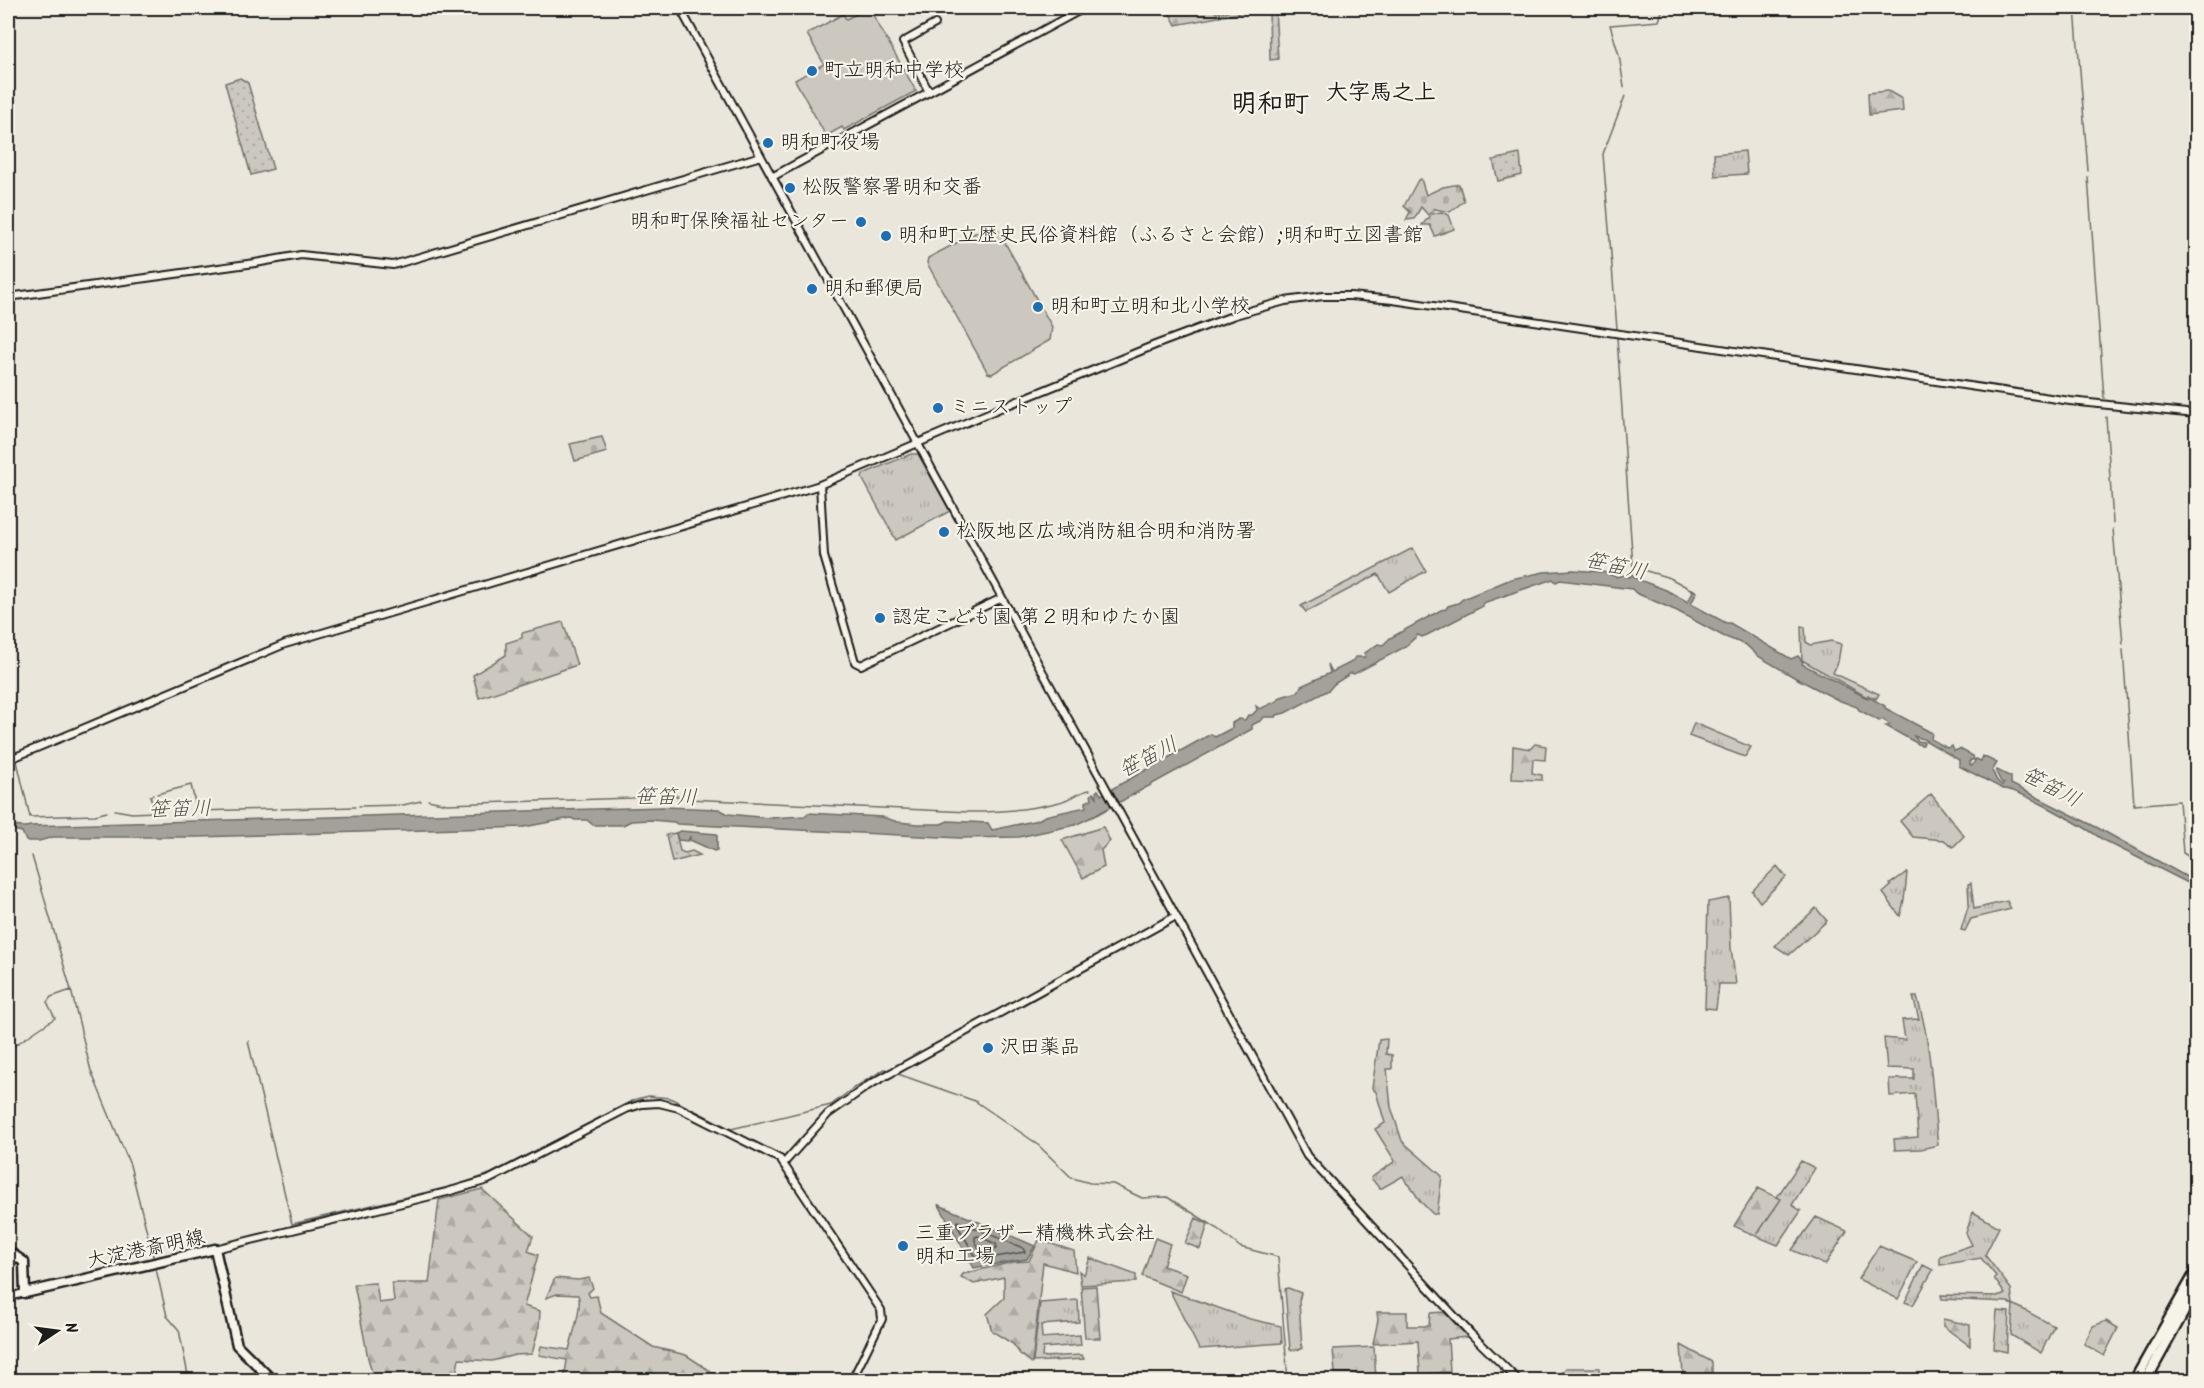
<svg xmlns="http://www.w3.org/2000/svg" width="2204" height="1388" font-family="Kalam,'Klee One',sans-serif">
	<style>
		.grass { fill: url(#grass-tufts); stroke: #74726e; stroke-width: 1.5 }
		.forest { fill: url(#forest-firs); stroke: #74726e; stroke-width: 1.5 }
		.cemetery { fill: url(#cemetery-stones); stroke: #74726e; stroke-width: 1.5 }
		.park { fill: url(#park-dots); stroke: #74726e; stroke-width: 1.5 }
		.pitch { fill: #ccc8c0; stroke: #74726e; stroke-width: 1.5 }
		.water { fill: #a3a19a; stroke: #6d6c68; stroke-width: 1.5 }
		.lines { fill: none; stroke-linecap: round; stroke-linejoin: round }
		.shore { stroke: #52514e; stroke-width: 1.5 }
		.stream { stroke: #6d6c68; stroke-width: 1.5 }
		.minor-casing { stroke: #1c1c1c; stroke-width: 10 }
		.major-casing { stroke: #1c1c1c; stroke-width: 13 }
		.highway-casing { stroke: #1c1c1c; stroke-width: 14 }
		.minor { stroke: #f7f3e8; stroke-width: 6 }
		.major { stroke: #f7f3e8; stroke-width: 8 }
		.highway { stroke: #f7f3e8; stroke-width: 9 }
		.poi-dot { fill: #1f6fb2; stroke: #f7f3e8; stroke-width: 2 }
		.labels { text-anchor: middle; dominant-baseline: central; stroke-width: 4.5; stroke-linejoin: round; paint-order: stroke }
		.poi-label { font-size: 20px; fill: #1c1c1c; stroke: #f7f3e8; text-anchor: start }
		.street-label { font-size: 20px; fill: #1c1c1c; stroke: #f7f3e8 }
		.water-label { font-size: 21px; font-style: italic; fill: #52514e; stroke: #f7f3e8 }
		.quarter-label { font-size: 22px; font-weight: bold; fill: #1c1c1c; stroke: #f7f3e8 }
		.district-label { font-size: 26px; font-weight: bold; fill: #1c1c1c; stroke: #f7f3e8 }
	</style>
	<defs>
		<pattern id="grass-tufts" width="24" height="20" patternUnits="userSpaceOnUse" patternTransform="scale(1.5)"><rect width="24" height="20" fill="#ccc8c0"/><path d="M3 7l-1-3M5 7V3M7 7l1-3M15 17l-1-3M17 17v-4M19 17l1-3" fill="none" stroke="#afaba4"/></pattern>
		<pattern id="forest-firs" width="22" height="20" patternUnits="userSpaceOnUse" patternTransform="scale(1.5)"><rect width="22" height="20" fill="#ccc8c0"/><path d="M5 1l3.5 6h-7zM16 11l3.5 6h-7z" fill="#afaba4"/></pattern>
		<pattern id="cemetery-stones" width="16" height="16" patternUnits="userSpaceOnUse" patternTransform="scale(1.5)"><rect width="16" height="16" fill="#ccc8c0"/><path d="M2 7V4a2 2 0 0 1 4 0v3zM10 15v-3a2 2 0 0 1 4 0v3z" fill="#afaba4"/></pattern>
		<pattern id="park-dots" width="8" height="8" patternUnits="userSpaceOnUse" patternTransform="scale(1.5)"><rect width="8" height="8" fill="#ccc8c0"/><path d="M2 2h.1M6 6h.1" fill="none" stroke="#afaba4" stroke-width="1.8" stroke-linecap="round"/></pattern>
	</defs>
	<rect width="100%" height="100%" fill="#eae6dc"/>
	<filter id="ink" filterUnits="userSpaceOnUse"><feTurbulence type="fractalNoise" baseFrequency=".0167" numOctaves="2"/><feDisplacementMap in="SourceGraphic" scale="12" xChannelSelector="R" yChannelSelector="G"/><feConvolveMatrix kernelMatrix="1 2 1 2 8 2 1 2 1" color-interpolation-filters="sRGB"/></filter>
	<g filter="url(#ink)">
		<path class="grass" d="M1745,151L1747,174L1715,176L1714,154Z
			M911,454H918L950,511L896,540L862,478L863,474Z
			M1413,548L1426,571L1389,592L1378,574L1306,612L1301,606Z
			M1801,626L1805,627L1806,642L1811,645L1831,641L1841,644L1838,662L1833,673L1879,694L1876,699L1868,695L1867,697L1802,660Z
			M1694,723L1751,747L1745,757L1689,736Z
			M1931,794L1964,836L1953,847L1944,840L1913,837L1900,821Z
			M1907,872C1906,885 1904,905 1900,916L1883,893L1891,886L1890,884Z
			M1971,883L1974,909L2007,901L2011,909L1971,919L1965,931L1961,930L1969,904L1968,884Z
			M1729,898L1731,948L1736,984H1719L1716,1009L1705,1008L1708,902Z
			M1816,908L1827,921L1789,955L1775,946Z
			M1913,997H1917C1932,1045 1932,1095 1938,1145L1921,1149L1895,1150L1894,1139L1918,1137L1915,1094L1890,1096L1889,1079H1914V1069L1887,1068L1884,1038L1905,1040L1902,1020L1919,1019Z
			M1387,1039L1386,1054L1392,1055V1069H1387L1391,1107L1402,1141L1442,1176L1437,1214H1433L1420,1201L1409,1184H1407L1403,1176L1380,1189L1371,1178L1395,1161L1375,1129L1385,1123L1376,1092L1372,1088L1379,1040Z
			M1801,1161L1815,1168L1792,1205L1801,1211L1778,1245L1756,1236L1780,1199L1777,1197Z
			M1973,1212L1999,1227L1985,1255L2011,1289L2013,1304L2054,1326L2041,1353L2011,1335L2013,1305L2008,1302L1942,1299L1941,1295L2001,1296L2005,1294L1994,1278L1996,1276L1981,1258L1940,1265V1256L1972,1245L1966,1233Z
			M1816,1217L1847,1231L1825,1265L1792,1250Z
			M1879,1246L1917,1262L1898,1299L1858,1279Z
			M1090,1258L1136,1275V1282L1081,1285L1079,1271L1084,1275Z
			M1923,1265L1933,1270L1913,1305L1905,1302Z
			M1288,1288L1301,1293L1299,1301L1302,1349L1290,1350L1285,1289Z
			M1170,1291L1250,1319L1281,1326L1282,1343L1199,1349Z
			M1078,1300L1079,1322L1041,1325L1042,1338L1080,1335L1081,1345L1043,1348L1042,1357L1082,1355L1084,1359L1033,1362L1040,1303Z
			M1997,1311L2009,1312L2007,1352L1994,1349Z
			M1374,1347L1376,1380H1356V1373H1335L1333,1349Z
			M1566,1368H1599L1600,1380H1556Z"/>
		<path class="forest" d="M1177,8H1213L1216,13L1226,12L1239,8H1266L1176,25L1169,12Z
			M1269,8H1275L1278,59L1270,60Z
			M1888,91L1902,99L1903,111L1869,115L1868,93Z
			M1441,212L1449,215L1454,229L1435,236L1430,225H1422L1432,214Z
			M563,622L577,665L479,698L473,675L506,655V643L522,638V633Z
			M1535,744L1546,746L1545,760L1533,759L1532,773L1542,775V780L1512,779L1513,746L1530,749Z
			M1103,827L1110,841L1101,850L1104,867L1083,878L1062,840Z
			M1777,866L1786,877L1760,902L1752,891Z
			M1758,1188L1781,1199L1756,1236L1734,1226Z
			M482,1189L533,1236L528,1251L538,1255L524,1306L540,1311L539,1327L532,1354L515,1355L492,1361L459,1359L456,1374L457,1380H374L368,1358L354,1284L376,1283L379,1303L394,1301L392,1283H429L439,1200Z
			M1196,1218L1208,1224L1200,1249L1185,1243Z
			M1155,1238L1170,1244L1163,1266L1187,1274L1181,1292L1142,1276Z
			M1039,1240L1074,1251L1076,1272L1043,1263L1032,1363L1020,1354L1013,1344L992,1331L987,1314L1004,1298V1277L974,1284L961,1277L963,1274L1013,1262L1029,1261Z
			M555,1278L578,1280L589,1278L593,1288L588,1293L590,1297L597,1296L601,1313L653,1347L686,1355L724,1380H564L567,1360L539,1355L541,1346L569,1350C572,1337 583,1305 578,1295L557,1294L546,1298Z
			M1096,1286L1100,1338H1085L1081,1287Z
			M1377,1312H1407V1326H1429L1430,1313L1444,1312L1468,1337L1448,1339L1450,1372L1420,1374L1418,1341L1373,1344L1378,1320Z
			M1943,1319L1970,1325V1346L1943,1326Z
			M2106,1321L2118,1328L2104,1356L2084,1344L2093,1326Z
			M1681,1345L1712,1362V1376H1683Z"/>
		<path class="cemetery" d="M1421,179L1426,195L1443,187L1459,184L1464,201L1450,212L1435,209L1428,215L1421,207L1414,219L1406,220L1410,212L1404,206L1418,180Z
			M602,437L607,452L575,461L570,444Z"/>
		<path class="park" d="M240,78L248,83L273,169L251,175L225,83Z
			M1520,154L1522,175L1498,181L1493,160Z
			M676,833L680,851L685,853L692,851L700,855L672,862L666,835Z"/>
		<path class="pitch" d="M869,8L916,91L844,130L842,127L826,136L795,80L824,64L807,34L843,14L846,19Z
			M994,223L1052,327L1050,340L992,374L988,373L927,263L928,258Z"/>
		<path class="water" d="M1573,570L1603,572L1616,577L1623,575L1630,577L1632,573L1634,578L1666,590L1688,602L1693,592L1692,589L1697,592L1691,604L1726,623H1730L1791,659L1798,656L1803,662L1802,664L1867,698L1869,697L1885,706V708L1932,733L1931,739L1947,748L1952,746L1954,751L1960,749L1973,756L1974,760H1970V765L1972,766L1976,759L1981,761L1983,756L1997,763L1992,771C1996,775 1994,781 2002,785L2004,783L2001,782L1996,772L1997,770L2011,777V784L2098,828L2196,882V887L2103,840C2090,830 2016,787 2003,789L1959,766V760L1923,739L1914,736L1918,741L1924,742L1923,745H1920L1886,726L1890,725L1883,719L1879,721L1859,710L1857,707L1838,700L1794,677L1758,656L1746,645L1723,636L1677,611L1636,593L1632,589L1560,580L1556,582L1553,579L1483,603V606L1427,635L1422,637L1418,635L1405,647L1354,674L1351,673L1334,684L1329,690L1285,713L1277,715L1276,717H1264L1262,720L1252,725V729L1098,814L1075,825L1019,837L960,838L677,824L674,822L651,820L631,821L623,825H593L587,820H575L571,818L524,827L198,837H53L39,841H26L22,832L8,829V826C16,825 23,829 30,826L663,807L719,809L728,814L769,818L805,816L808,813L882,817L898,822L918,824H941L948,821L988,823L992,830L997,829L1038,820L1045,816L1086,807V802L1092,799L1091,795L1093,793L1097,797L1096,792L1098,790L1101,795L1211,734L1215,737L1232,728V723L1239,719L1245,720L1248,715H1252L1257,710L1256,706L1260,709L1277,701L1281,697L1298,692L1301,686L1330,673L1328,664L1332,672L1350,663L1356,657H1365V653L1378,644L1383,645L1390,638L1441,610L1446,609L1448,606L1458,603L1463,599L1511,579L1544,572Z
			M680,831L717,834V850L714,851L690,840V836L688,841L678,840L676,833Z
			M939,1205L1035,1246L1027,1259L974,1268Z"/>
		<g class="lines">
			<path class="shore" d="M958,1221L1023,1248L1025,1252L978,1260L957,1225Z
				M975,1237L978,1236L996,1244L997,1248L981,1252L975,1241Z"/>
			<path class="stream" d="M2075,8L2088,171
				M1624,87L1619,55L1610,25L1659,21L1663,8
				M2088,177L2104,398
				M1617,329L1603,154L1625,96
				M1617,338L1633,567L1670,578L1692,590
				M2106,417L2113,523
				M2113,529L2123,644
				M2123,649L2134,805L2179,801L2183,853L2196,861
				M8,723L15,752
				M17,761L30,817L95,815L107,812
				M663,792L687,799L969,812C1000,812 1029,810 1060,802C1070,799 1081,791 1090,790
				M157,794L191,785L197,811L276,809
				M428,800L447,804L633,798L655,792
				M359,806L403,805L421,801
				M281,809L355,807
				M115,810L132,813L155,812L150,796L153,795
				M32,856L71,990
				M248,1041L292,1224L457,1185L490,1174L636,1099L649,1096L670,1098L731,1129L831,1105L852,1089L885,1069L890,1071
				M8,1050L55,1018L47,1002L51,997L71,990L91,1071L130,1165L154,1260
				M895,1073L975,1101L1036,1143L1072,1178L1090,1183L1113,1184L1142,1198L1167,1197L1215,1227L1240,1247L1278,1257L1288,1380
				M156,1269L167,1316L179,1330L189,1380"/>
			<g class="minor-casing">
				<path id="minor" d="M680,8L1307,1156L1471,1334L1518,1380
					M929,92L903,42L935,24
					M772,177L1084,8
					M8,297L255,263L301,255L393,265L761,156
					M820,485L824,556L855,662L861,665L1002,598
					M8,760L285,644L817,486L998,409L1155,345L1235,315L1285,301L1323,296H1350L1393,300L2070,401L2196,414
					M784,1163L828,1114L869,1085L1176,916
					M215,1249L447,1192L488,1180L626,1109L642,1104L659,1103L679,1108L780,1159L881,1310L882,1319L852,1380
					M8,1297L25,1293"/>
			</g>
			<g class="major-casing">
				<path id="major" d="M8,1251L24,1262L25,1293L215,1249L237,1345L272,1380"/>
			</g>
			<g class="highway-casing">
				<path id="highway" d="M2135,1380L2196,1272
					M2146,1380L2196,1289"/>
			</g>
			<use href="#minor" class="minor"/>
			<use href="#major" class="major"/>
			<use href="#highway" class="highway"/>
		</g>
	</g>
	<g class="poi-dot">
		<circle cx="812" cy="71" r="6"/>
		<circle cx="768" cy="143" r="6"/>
		<circle cx="790" cy="188" r="6"/>
		<circle cx="861" cy="222" r="6"/>
		<circle cx="886" cy="236" r="6"/>
		<circle cx="812" cy="289" r="6"/>
		<circle cx="1038" cy="307" r="6"/>
		<circle cx="938" cy="408" r="6"/>
		<circle cx="944" cy="532" r="6"/>
		<circle cx="880" cy="618" r="6"/>
		<circle cx="988" cy="1048" r="6"/>
		<circle cx="903" cy="1246" r="6"/>
	</g>
	<g class="labels">
		<g class="poi-label">
			<text x="824" y="71">町立明和中学校</text>
			<text x="780" y="143">明和町役場</text>
			<text x="802" y="188">松阪警察署明和交番</text>
			<text x="849" y="222" text-anchor="end">明和町保険福祉センター</text>
			<text x="898" y="236">明和町立歴史民俗資料館（ふるさと会館）;明和町立図書館</text>
			<text x="824" y="289">明和郵便局</text>
			<text x="1050" y="307">明和町立明和北小学校</text>
			<text x="950" y="408">ミニストップ</text>
			<text x="956" y="532">松阪地区広域消防組合明和消防署</text>
			<text x="892" y="618">認定こども園 第２明和ゆたか園</text>
			<text x="1000" y="1048">沢田薬品</text>
			<text x="915" y="1234">三重ブラザー精機株式会社<tspan x="915" dy="23">明和工場</tspan></text>
		</g>
		<g class="street-label">
			<text transform="translate(146 1250) rotate(-12)">大淀港斎明線</text>
		</g>
		<g class="water-label">
			<text transform="translate(1616 567) rotate(12)">笹笛川</text>
			<text transform="translate(1149 758) rotate(-28)">笹笛川</text>
			<text transform="translate(2051 788) rotate(27)">笹笛川</text>
			<text transform="translate(666 798) rotate(1)">笹笛川</text>
			<text transform="translate(180 810) rotate(-2)">笹笛川</text>
		</g>
		<g class="quarter-label">
			<text x="1381" y="93">大字馬之上</text>
		</g>
		<g class="district-label">
			<text x="1270" y="105">明和町</text>
		</g>
	</g>
	<rect width="2204" height="1388" fill="none" stroke="#f7f3e8" stroke-width="30"/>
	<rect x="15" y="15" width="2174" height="1358" fill="none" stroke="#1c1c1c" stroke-width="2" filter="url(#ink)"/>
	<g transform="translate(57 1331) rotate(77)" stroke="#f7f3e8" stroke-width="4.5" paint-order="stroke">
	<path d="M0-4.5L10 22L0 15L-10 22Z" fill="#1c1c1c"/>
	<text y="-9" font-size="16" font-weight="bold" text-anchor="middle" fill="#1c1c1c">N</text>
	</g>
</svg>
